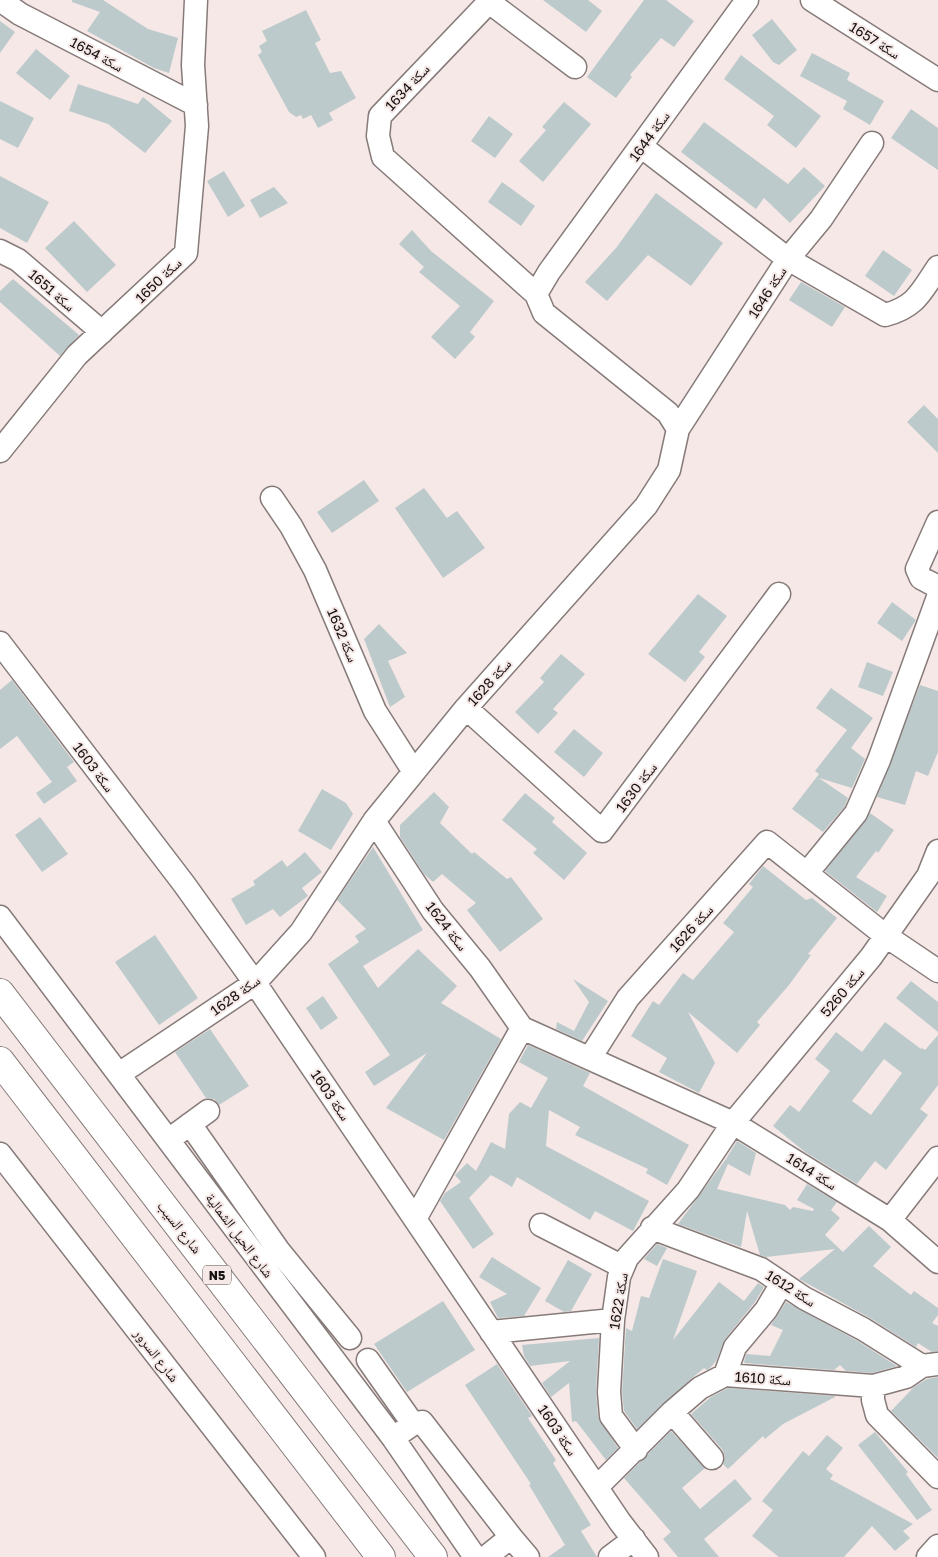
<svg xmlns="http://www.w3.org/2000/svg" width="938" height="1557" font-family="'Golos Text','Noto Naskh Arabic',sans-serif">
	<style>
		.building { fill: #bdcacc; fill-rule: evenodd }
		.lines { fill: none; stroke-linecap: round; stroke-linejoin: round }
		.minor-casing { stroke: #867b79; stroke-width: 25 }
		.highway-casing { stroke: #867b79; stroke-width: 30 }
		.minor { stroke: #fff; stroke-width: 22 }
		.highway { stroke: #fff; stroke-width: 28 }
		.labels { text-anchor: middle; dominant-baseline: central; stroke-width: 4; stroke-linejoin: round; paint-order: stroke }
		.shield { fill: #f5e8e6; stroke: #585250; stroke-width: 1 }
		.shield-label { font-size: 12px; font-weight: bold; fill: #151110 }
		.street-label { font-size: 14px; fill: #151110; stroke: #f5e8e6 }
	</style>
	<rect width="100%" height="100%" fill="#f5e8e6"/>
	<path class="building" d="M72,0H103L148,29L178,38L169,73L154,68L87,31L100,12L72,2Z
		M543,0H588L602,11L586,32Z
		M644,0H666L694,21L674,47L661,38L630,75L632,77L616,98L587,77Z
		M306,10L321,40L315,43L330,73L341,71L356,98L329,113L333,120L318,128L311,115L303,119L301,115L296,117L289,112L258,55L262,52L259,46L267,41L262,31Z
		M772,19L797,50L779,65L773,62L752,35Z
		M0,21L15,32L0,53Z
		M36,49L70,76L50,100L16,73Z
		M812,53L850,73L847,80L884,101L870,125L843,109L847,101L800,76Z
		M741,55L821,116L796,148L767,125L774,116L724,79Z
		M78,84L138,104L143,97L172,121L145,153L108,124L69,111Z
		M0,101L34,118L18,148L0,139Z
		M564,102L591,124L543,182L519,161L546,130L542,127Z
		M911,109L938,128V170L891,138Z
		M489,116L513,134L495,158L471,141Z
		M704,122L788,184L804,167L825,186L790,223L764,198L756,209L681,152Z
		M224,171L245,206L228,217L207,181Z
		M0,176L49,202L27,243L0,228Z
		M502,182L535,206L521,226L488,202Z
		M274,187L288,203L260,218L250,200Z
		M656,193L723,243L691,286L648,255L607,301L585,282L616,248Z
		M74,221L116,265L87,292L45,248Z
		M412,230L431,251L494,301L470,332L475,337L455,359L431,337L460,306L419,272L424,267L399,244Z
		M883,250L912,270L894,296L865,276Z
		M13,279L79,335L60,356L0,302V291Z
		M801,282L845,307L832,327L789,300Z
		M924,405L938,419V453L907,422Z
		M364,480L379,501L332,533L317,512Z
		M424,488L447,518L457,511L485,548L443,578L395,508Z
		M698,594L727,616L699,652L705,657L685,682L648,654Z
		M892,602L916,620L902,641L877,623Z
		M379,624L407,653L388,661L405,697L390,707L364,639Z
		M561,654L585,674L553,709L558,713L538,734L515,712L544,682L540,678Z
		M867,662L893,672L883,696L858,687Z
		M12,680L74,762L67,767L77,781L44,804L36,793L52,782L17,736L0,749V690Z
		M920,685L938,691V752L928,776L916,771L905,805L877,797Z
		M831,688L873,718L851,748L865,759L852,788L819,778L848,798L845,806L823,832L792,809L819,774L815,771L847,730L816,708Z
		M574,729L603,753L584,777L554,752Z
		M322,789L346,803L353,814L331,850L298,831Z
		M434,792L449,807L440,823L472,854L474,852L507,879L511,877L543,919L500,952L467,910L476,903L442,874L433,882L424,874L400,837V825Z
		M525,793L555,818L552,822L587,853L564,880L533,853L537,849L502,820Z
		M870,813L894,830L878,853L876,851L856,877L887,896L877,912L825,871Z
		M40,817L68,854L42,872L15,835Z
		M373,847L423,930L363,966L378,988L418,949L457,986L441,1003L501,1039L444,1140L386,1108L427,1053L374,1086L365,1072L390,1055L328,964L359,942L355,936L366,929L337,900Z
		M305,852L322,872L302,888L308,896L280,917L273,909L246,925L231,899L255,885L253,881L282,860L287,867Z
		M763,866L806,900L812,898L837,918L808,954L811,955L789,985L757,1022L760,1025L737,1053L688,1012L715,1063L699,1093L659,1072L667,1058L631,1036L653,1001L659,1005L683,973L693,980L734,932L723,923L753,887L749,884Z
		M155,935L198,998L159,1025L115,962Z
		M573,979L608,1001L582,1041L556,1029L557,1022L574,1031L589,1002Z
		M911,981L938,1002V1032L896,998Z
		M323,996L338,1018L321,1030L306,1008Z
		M885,1022L921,1049L922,1048L925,1050L938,1035V1085L920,1109L928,1115L886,1170L875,1161L857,1184L805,1152L773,1126L790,1105L799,1112L830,1071L815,1059L836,1032L862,1052ZM884,1059L902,1073L871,1115L852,1101Z
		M210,1029L249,1086L219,1105L214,1099L206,1098L175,1052Z
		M528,1045L590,1073L583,1086L689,1145L667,1185L646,1173L648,1169L575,1135L580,1127L549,1110L546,1146L649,1201L633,1231L595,1211L590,1220L517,1177L512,1187L491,1175L469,1198L494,1234L473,1249L440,1201L445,1193L461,1182L455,1175L467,1163L476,1171L491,1142L505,1149L509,1114L520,1102L531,1108L548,1078L519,1062Z
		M737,1141L756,1153L750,1176L728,1164L717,1189L785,1205L790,1210L793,1207L813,1211L814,1209L797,1200L807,1184L837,1202L831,1210L840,1218L825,1235L843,1252L869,1226L891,1247L873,1266L911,1295L914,1291L938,1308V1315L932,1323L938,1326V1351L932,1352L918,1343L916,1347L870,1318L799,1279L835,1249L766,1257L760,1255L747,1211L741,1247L678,1224L726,1159Z
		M657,1244L667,1248L657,1266L644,1259Z
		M492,1257L541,1288L524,1316L498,1318L490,1302L507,1294L479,1277Z
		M663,1259L697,1271L673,1340L719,1282L744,1301L758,1283L764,1287L755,1302L725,1339L716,1361L710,1368L707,1370L704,1368L692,1378L637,1429L624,1411L622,1392L626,1328L632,1331L641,1296L649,1298Z
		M568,1260L592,1274L571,1311L564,1312L545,1301Z
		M443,1301L475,1350L407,1392L374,1344Z
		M786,1302L856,1340L897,1366L872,1373L846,1371L840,1365L834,1370L744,1363L746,1354L770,1356L783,1330L771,1325Z
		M599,1338L596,1391L598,1417L618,1448L606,1460L576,1421L572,1422L569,1383L551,1397L542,1383L570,1361L530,1366L524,1356L522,1345Z
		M497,1364L532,1416L528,1418L556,1460L553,1463L591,1525L581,1531L597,1557H548L565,1545L529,1485L531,1484L465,1385Z
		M938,1377V1458L891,1411L914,1387L927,1379Z
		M728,1388L835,1396V1397L783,1424L765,1439L763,1436L728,1469L723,1464L725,1456L722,1449L691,1414L711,1397Z
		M671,1431L705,1468L682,1488L700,1509L735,1479L752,1499L704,1539L719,1557H678L663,1539L671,1532L624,1478Z
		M875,1432L908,1472L906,1474L932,1510L917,1520L858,1445Z
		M827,1435L843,1448L826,1469L833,1475L830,1479L913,1524L903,1531L910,1538L895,1551L872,1526L844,1557H779L752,1536L773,1510L762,1501L803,1451L809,1456Z"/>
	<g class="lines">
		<g class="minor-casing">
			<path id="minor" d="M0,0L20,14L196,105
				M812,0L938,80
				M642,147L788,259L885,315C916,307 921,292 938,267
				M0,251L18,260L102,332
				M536,294L383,157L378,136L380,116L489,2L575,67
				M678,429L788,259L821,219L872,143
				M0,451L77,355L186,253L197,126L193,65L196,0
				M272,498L291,526L315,570L375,711L414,772
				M938,522L917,569L921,578L938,587
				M0,643L184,884L255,983L620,1522L647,1557
				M466,708L602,831L779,594
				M374,821L433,911L480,968L522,1028L733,1123L890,1220L938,1262
				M807,873L856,813L879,760L938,597
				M0,917L393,1438L475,1557
				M590,1058L628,998L767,842L886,936L938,971
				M119,1074L255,983L301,932L374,821L466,708L646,506L669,470L678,429L668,413L544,313L536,294L549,272L747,0
				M190,1124L279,1251L350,1338
				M178,1133L208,1111
				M0,1154L314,1557
				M415,1219L522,1028
				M890,1220L938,1158
				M541,1225L623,1267
				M652,1228L761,1269L804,1298L863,1329L922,1366
				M491,1332L613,1320
				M368,1360L413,1424
				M725,1375L735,1347L766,1310L782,1283
				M873,1386V1400L877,1415L938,1477
				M672,1412L712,1458
				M393,1438L413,1424L422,1422L511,1537L486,1557
				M636,1450L611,1416L609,1392L613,1320L619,1277L627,1258L688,1190L733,1123L871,957L928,876L938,851
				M597,1487L672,1412L700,1388L725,1375L873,1386L906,1377L922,1366L938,1364
				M511,1537L528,1557
				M610,1557L634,1539
				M928,1557L938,1546"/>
		</g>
		<g class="highway-casing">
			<path id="highway" d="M0,993L433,1557
				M0,1061L381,1557"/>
		</g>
		<use href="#minor" class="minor"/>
		<use href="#highway" class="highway"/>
	</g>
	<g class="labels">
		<rect class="shield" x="203" y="1265.5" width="28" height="19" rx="4"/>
		<g class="shield-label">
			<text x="217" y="1275">N5</text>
		</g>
		<g class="street-label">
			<text transform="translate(875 40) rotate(32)">سكة 1657</text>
			<text transform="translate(97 54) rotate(28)">سكة 1654</text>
			<text transform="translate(407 87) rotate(-47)">سكة 1634</text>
			<text transform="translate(649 136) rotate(-54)">سكة 1644</text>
			<text transform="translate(158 280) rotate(-44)">سكة 1650</text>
			<text transform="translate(52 290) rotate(41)">سكة 1651</text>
			<text transform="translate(767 292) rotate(-57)">سكة 1646</text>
			<text transform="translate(343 635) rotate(67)">سكة 1632</text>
			<text transform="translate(489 682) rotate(-48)">سكة 1628</text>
			<text transform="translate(94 767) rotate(53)">سكة 1603</text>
			<text transform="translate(636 787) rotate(-53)">سكة 1630</text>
			<text transform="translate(447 926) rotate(52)">سكة 1624</text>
			<text transform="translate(691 928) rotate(-48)">سكة 1626</text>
			<text transform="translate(842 992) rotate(-50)">سكة 5260</text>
			<text transform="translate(235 995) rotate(-36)">سكة 1628</text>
			<text transform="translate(331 1095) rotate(56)">سكة 1603</text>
			<text transform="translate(812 1171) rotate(32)">سكة 1614</text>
			<text transform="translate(180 1227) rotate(52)">شارع السيب</text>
			<text transform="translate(240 1235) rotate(53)">شارع الحيل الشمالية</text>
			<text transform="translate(791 1288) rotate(32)">سكة 1612</text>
			<text transform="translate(618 1301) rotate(-81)">سكة 1622</text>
			<text transform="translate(157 1355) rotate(52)">شارع السرور</text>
			<text transform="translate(763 1378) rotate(4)">سكة 1610</text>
			<text transform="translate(558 1430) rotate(56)">سكة 1603</text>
		</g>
	</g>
</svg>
